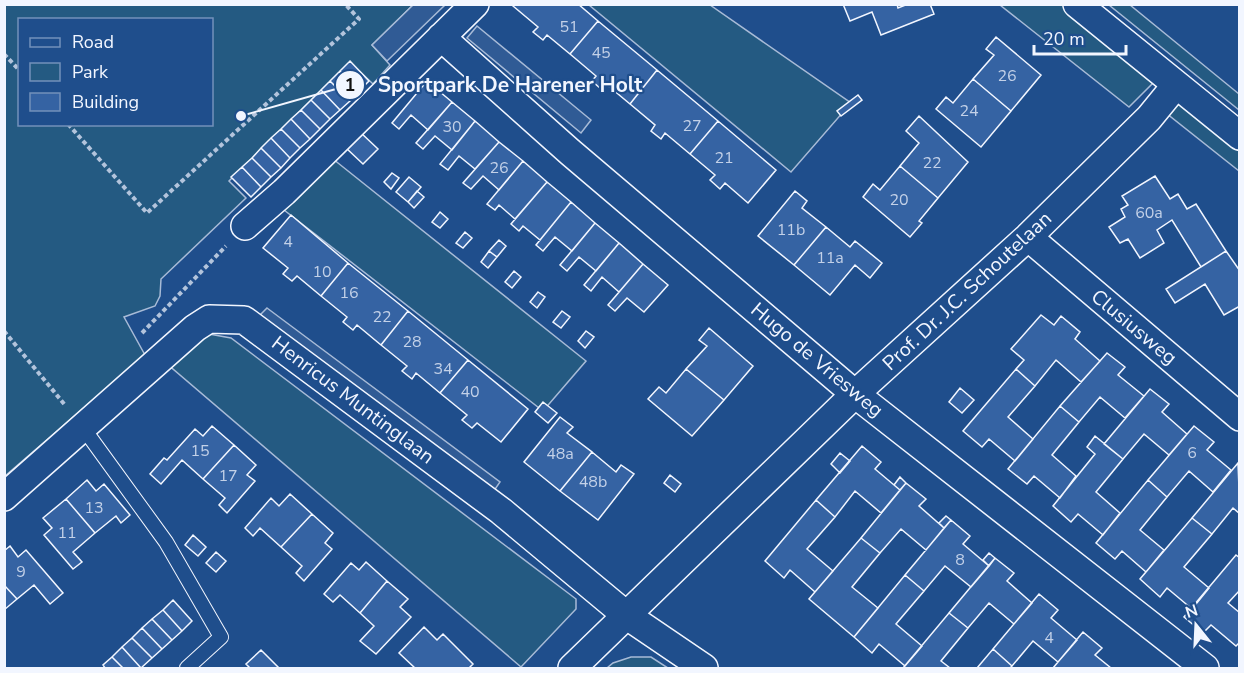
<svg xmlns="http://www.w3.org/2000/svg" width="1244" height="673" font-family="'Nunito Sans',sans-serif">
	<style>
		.green { fill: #245a82; stroke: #a8bbd7; stroke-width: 1.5; fill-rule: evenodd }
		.parking { fill: #305b95; stroke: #a8bbd7; stroke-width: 1.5 }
		.building { fill: #3563a3; stroke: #f2f6ff; stroke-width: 1.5 }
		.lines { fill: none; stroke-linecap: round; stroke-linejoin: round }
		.service-casing { stroke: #f2f6ff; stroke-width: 16 }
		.minor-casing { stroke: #f2f6ff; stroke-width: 30 }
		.path { stroke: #b3c4dc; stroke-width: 4; stroke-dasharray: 4.5 3; stroke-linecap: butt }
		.service { stroke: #1f4e8c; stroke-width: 14 }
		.minor { stroke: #1f4e8c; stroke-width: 27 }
		.labels { text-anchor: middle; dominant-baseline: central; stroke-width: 4.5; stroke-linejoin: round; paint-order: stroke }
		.number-label { font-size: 16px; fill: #c3d1e8 }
		.street-label { font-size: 20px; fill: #f2f6ff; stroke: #1f4e8c }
		.leader { fill: none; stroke: #f2f6ff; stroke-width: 2 }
		.callout-dot { fill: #f2f6ff; stroke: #1f4e8c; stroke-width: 2 }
		.mark-label { font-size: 18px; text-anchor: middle; font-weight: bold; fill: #111 }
		.callout-label { font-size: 21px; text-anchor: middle; font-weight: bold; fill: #f2f6ff; stroke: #1f4e8c; stroke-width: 4.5; stroke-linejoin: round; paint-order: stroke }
	</style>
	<rect width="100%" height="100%" fill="#1f4e8c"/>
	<path class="green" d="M4,5H413L372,45L390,65L373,84L350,62L229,181L246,198L161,279L160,296L155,306L124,317L145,355L5,476ZM20,20H212V124H20Z
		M589,5H710L851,103L791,172Z
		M1000,5H1067L1156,80L1129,107Z
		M1109,5H1130L1239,94V110Z
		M1177,95L1239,145V171L1166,113Z
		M333,159L586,361L543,411L284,210Z
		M209,334L231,338L576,599V609L521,667L166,363Z
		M631,657H651L668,668H607L613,663Z"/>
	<path class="parking" d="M413,5H445L387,61L372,45Z
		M477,26L591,120L581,133L467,38Z
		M267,308L500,482L487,501L251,324Z"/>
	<path class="building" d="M515,4H578L598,21L570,54L547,35L543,40L533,32L538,27L513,6Z
		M843,4H897L898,8L908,4H930L934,14L881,35L872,12L850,21Z
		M598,21L657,70L630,104L606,84L601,89L592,81L596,76L570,54Z
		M996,37L1041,75L1011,111L973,79L994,55L986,49Z
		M350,61L369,81L359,91L340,71Z
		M657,70L718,121L690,154L665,133L661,139L651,131L655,125L630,104Z
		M340,71L359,91L350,101L330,81Z
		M973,79L1011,111L981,147L936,109L946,97L953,103Z
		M330,81L350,101L340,110L321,90Z
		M427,81L452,102L428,130L411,115L399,129L392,123Z
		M321,90L340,110L330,119L311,100Z
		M858,95L862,100L841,116L837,111Z
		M311,100L330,119L320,129L301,110Z
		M452,102L475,121L452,150L435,136L423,149L416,143Z
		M301,110L320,129L310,139L291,119Z
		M919,116L968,162L938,198L900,166L919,143L906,131Z
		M291,119L310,139L300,148L281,129Z
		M475,121L499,142L475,169L459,156L448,170L440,164Z
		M718,121L776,170L748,203L725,183L720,189L710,180L715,175L690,154Z
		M281,129L300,148L290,158L271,138Z
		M360,132L378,149L363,164L345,147Z
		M271,138L290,158L281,168L261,148Z
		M499,142L523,161L499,190L483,176L471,189L463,183Z
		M261,148L281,168L271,177L252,158Z
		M252,158L271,177L261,187L242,167Z
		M523,161L547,182L515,219L499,205L495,210L487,204Z
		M900,166L938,198L919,221L922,223L910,237L863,197L873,184L880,190Z
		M242,167L261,187L251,197L231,177Z
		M392,173L399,178L391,189L384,182Z
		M1155,176L1170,199L1178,194L1187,209L1196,204L1226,251L1201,267L1172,220L1157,230L1164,243L1140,258L1128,239L1120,243L1109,227L1125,217L1121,209L1128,205L1122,196Z
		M409,177L421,187L408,202L396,192Z
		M547,182L571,202L540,240L523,226L519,231L511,224Z
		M417,191L424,197L414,208L408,202Z
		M795,191L807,201L802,208L826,227L794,265L758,236Z
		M571,202L595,223L572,251L555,237L543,251L536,245Z
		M440,212L448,219L440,228L432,222Z
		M291,215L348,263L321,296L297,276L292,281L283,274L288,268L263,248Z
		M595,223L619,243L596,271L579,257L567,271L560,265Z
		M826,227L850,247L855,241L882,263L870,278L855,265L830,295L794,265Z
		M465,232L472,238L463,248L456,243Z
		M499,240L506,246L497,257L489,251Z
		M619,243L643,264L619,292L602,277L591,291L584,285Z
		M489,251L497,257L488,268L481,262Z
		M1226,251L1240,271V306L1224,315L1205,284L1175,303L1166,289Z
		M348,263L408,311L381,345L357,325L353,330L343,322L347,317L321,296Z
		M643,264L668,285L644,312L627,298L615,311L608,305Z
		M514,271L521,277L512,288L505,282Z
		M538,292L545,297L537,308L530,302Z
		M408,311L468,360L440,393L416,373L412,379L402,371L407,366L381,345Z
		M562,311L570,317L561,328L553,322Z
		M1041,315L1054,325L1061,316L1080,332L1075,339L1100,361L1081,382L1056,360L1035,386L1016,369L1024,360L1011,349Z
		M709,328L753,366L724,400L686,369L707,346L699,340Z
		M586,331L594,337L585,348L578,341Z
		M1107,353L1125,367L1118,375L1144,396L1125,418L1100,397L1079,422L1060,406Z
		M468,360L528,409L501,442L477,423L472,428L462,420L467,415L440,393Z
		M686,369L724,400L692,436L648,399L659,387L666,393Z
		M1016,369L1035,386L1008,417L1033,439L1015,461L989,439L982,447L963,431Z
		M960,388L974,400L962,413L949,402Z
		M1150,389L1169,404L1162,412L1187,434L1169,455L1144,434L1123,459L1104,444Z
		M543,402L557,413L548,423L535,412Z
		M1060,406L1079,422L1052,455L1076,476L1060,498L1034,476L1027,484L1008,469Z
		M560,417L573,427L567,433L592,452L560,491L524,462Z
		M212,426L234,445L203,479L182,460L161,484L150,474L164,458L167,460L195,429L203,436Z
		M1194,426L1214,442L1207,450L1231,470L1213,492L1189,471L1167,497L1148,480Z
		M1095,436L1123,459L1096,492L1120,513L1103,535L1078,514L1071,522L1053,506L1095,454L1087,447Z
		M234,445L256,465L247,475L255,481L227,513L219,505L225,498L203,479Z
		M862,446L881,462L875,469L900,490L881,513L855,491L835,517L816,500Z
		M592,452L616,472L621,465L634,474L598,520L560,491Z
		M840,453L850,461L840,473L831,464Z
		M1238,463L1240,514L1233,508L1212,534L1192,518Z
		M670,475L681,484L675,492L664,483Z
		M900,477L906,483L900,490L894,485Z
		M87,480L96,491L104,484L130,515L121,523L116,516L95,533L66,499Z
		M1148,480L1167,497L1140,530L1164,550L1146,572L1122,551L1115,559L1096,543Z
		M906,483L926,499L919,506L944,528L926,550L901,529L880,553L861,538Z
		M290,494L312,514L281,547L260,528L253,536L245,528L271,498L279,506Z
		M66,499L95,533L73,552L82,562L73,569L44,535L52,528L43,518Z
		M816,500L835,517L807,549L833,571L815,592L790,570L784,578L765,561Z
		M312,514L333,533L325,543L332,549L304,581L296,573L302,566L281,547Z
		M946,516L951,520L944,528L939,523Z
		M1192,518L1212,534L1184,567L1209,588L1192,609L1167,588L1160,597L1140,579Z
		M951,520L970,536L963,544L989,566L971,587L945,566L924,591L905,575Z
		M193,535L206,547L198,556L185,545Z
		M861,538L880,553L852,587L878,608L854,637L809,599Z
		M10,546L18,557L26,550L63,593L50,604L34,585L17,599L4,585V551Z
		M216,552L226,561L216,572L206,563Z
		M989,553L995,558L989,566L983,560Z
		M1236,555L1240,558V590L1228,603L1240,613V642L1236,646L1211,625L1203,633L1184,617Z
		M995,558L1014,573L1007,581L1032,603L1014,624L989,603L968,628L949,613Z
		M366,562L387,581L360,613L340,595L333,602L324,594L351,563L359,570Z
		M905,575L924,591L896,624L922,646L905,666L879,644L872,653L854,637Z
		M387,581L408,599L400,607L411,617L376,654L360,641L374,626L360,613Z
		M4,585L17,599L4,610Z
		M1039,594L1058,610L1051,618L1077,640L1058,662L1033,641L1012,666L993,649Z
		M173,600L192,621L182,631L163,610Z
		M163,610L182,631L172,640L152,619Z
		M949,613L968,628L941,661L950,668H903Z
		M152,619L172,640L162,649L142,628Z
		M424,627L437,640L443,634L473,664L469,668H415L399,653Z
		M142,628L162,649L152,658L132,638Z
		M1083,632L1102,648L1095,655L1111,668H1053Z
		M132,638L152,658L141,668L122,647Z
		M122,647L141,668H123L112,657Z
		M993,649L1012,666L1010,668H977Z
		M261,650L279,668H250L246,664Z
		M112,657L123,668H105L103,665Z"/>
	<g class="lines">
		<g class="service-casing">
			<path id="service" d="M84,429L166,542L221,637L187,668"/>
		</g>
		<g class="minor-casing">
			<path id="minor" d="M1077,4L1240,136
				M441,37L570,152L855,394L1205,668
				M245,226L284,192L475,4
				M1028,237L1240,417
				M4,497L195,328L209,319L244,320L501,511L626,615L704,668
				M572,668L855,394L1028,237L1149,118L1176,85"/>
		</g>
		<path class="path" d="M4,54L20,71
			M68,124L147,213L359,19L345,4
			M4,331L65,405
			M142,333L226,246"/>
		<use href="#service" class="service"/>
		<use href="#minor" class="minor"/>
	</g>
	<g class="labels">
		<g class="number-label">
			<text x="569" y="27">51</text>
			<text x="601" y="53">45</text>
			<text x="1007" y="76">26</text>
			<text x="969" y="111">24</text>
			<text x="692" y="126">27</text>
			<text x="452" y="127">30</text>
			<text x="724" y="158">21</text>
			<text x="932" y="163">22</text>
			<text x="499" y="168">26</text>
			<text x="899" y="200">20</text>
			<text x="1149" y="213">60a</text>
			<text x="791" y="230">11b</text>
			<text x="288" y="242">4</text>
			<text x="830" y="258">11a</text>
			<text x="322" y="272">10</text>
			<text x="349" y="293">16</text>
			<text x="382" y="317">22</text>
			<text x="412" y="342">28</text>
			<text x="443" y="369">34</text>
			<text x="470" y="392">40</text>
			<text x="200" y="451">15</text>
			<text x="1192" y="453">6</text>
			<text x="560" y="454">48a</text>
			<text x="228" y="476">17</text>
			<text x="593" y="482">48b</text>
			<text x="94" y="508">13</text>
			<text x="67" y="533">11</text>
			<text x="960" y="560">8</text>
			<text x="21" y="572">9</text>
			<text x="1049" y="638">4</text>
		</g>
		<g class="street-label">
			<text transform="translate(967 291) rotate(-43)">Prof. Dr. J.C. Schoutelaan</text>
			<text transform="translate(1134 327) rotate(40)">Clusiusweg</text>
			<text transform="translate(817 360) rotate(40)">Hugo de Vriesweg</text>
			<text transform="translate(353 400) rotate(37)">Henricus Muntinglaan</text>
		</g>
	</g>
	<path class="leader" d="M241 116L350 85"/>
	<g class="callout-dot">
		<circle cx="241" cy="116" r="6"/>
		<circle cx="350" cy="85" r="15"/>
	</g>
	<g class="mark-label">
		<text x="350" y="91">1</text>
	</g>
	<g class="callout-label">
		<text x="510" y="92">Sportpark De Harener Holt</text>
	</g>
	<rect width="1244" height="673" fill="none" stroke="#f2f6ff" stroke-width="12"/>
	<rect x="18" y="18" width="195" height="108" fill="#1f4e8c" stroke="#7391ba" stroke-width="1.5"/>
	<rect x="30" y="38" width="30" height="9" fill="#1f4e8c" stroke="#7391ba" stroke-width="1.5"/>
	<text x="72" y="48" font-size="18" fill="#f2f6ff">Road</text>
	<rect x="30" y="63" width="30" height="18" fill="#245a82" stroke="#7391ba" stroke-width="1.5"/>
	<text x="72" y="78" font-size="18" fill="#f2f6ff">Park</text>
	<rect x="30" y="93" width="30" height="18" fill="#3563a3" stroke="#7391ba" stroke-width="1.5"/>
	<text x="72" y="108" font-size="18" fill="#f2f6ff">Building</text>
	<g transform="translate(1196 625) rotate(342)" stroke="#1f4e8c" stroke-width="4.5" paint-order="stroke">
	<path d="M0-4.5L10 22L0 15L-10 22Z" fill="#f2f6ff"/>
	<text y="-9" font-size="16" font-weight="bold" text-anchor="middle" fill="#f2f6ff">N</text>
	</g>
	<path d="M1034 45v9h92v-9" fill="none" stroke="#f2f6ff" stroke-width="3"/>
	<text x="1043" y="45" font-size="18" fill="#f2f6ff" stroke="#1f4e8c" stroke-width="4.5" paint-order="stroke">20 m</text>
</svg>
